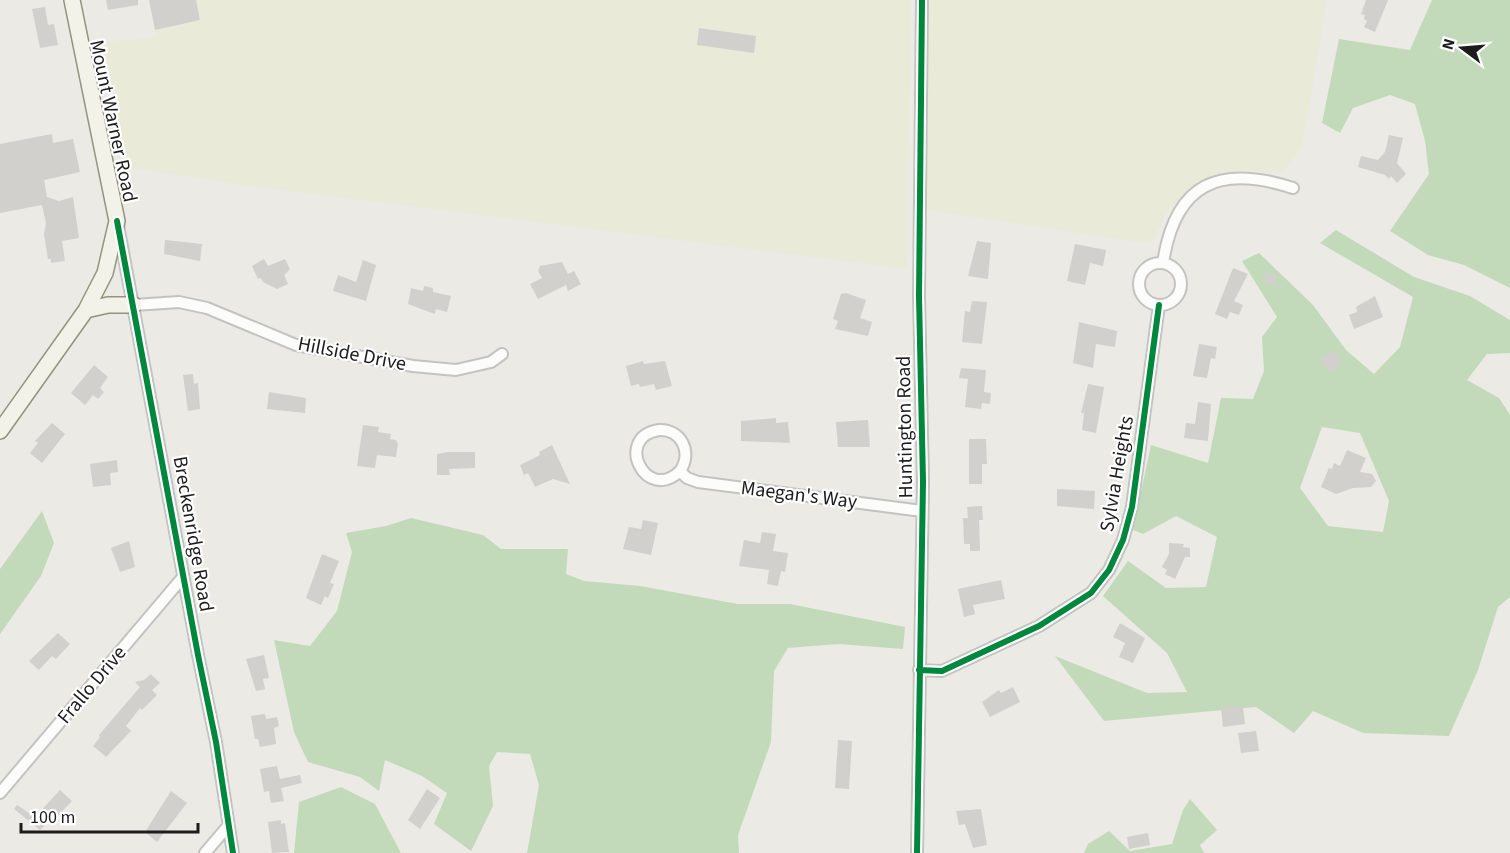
<svg xmlns="http://www.w3.org/2000/svg" width="1510" height="853" font-family="'Source Sans 3',sans-serif">
	<style>
		.farmland { fill: #e9ebd8 }
		.forest { fill: #c3daba; fill-rule: evenodd }
		.building { fill: #d2d0cc }
		.lines { fill: none; stroke-linecap: round; stroke-linejoin: round }
		.street-casing { stroke: #c3c3c1; stroke-width: 14 }
		.secondary-casing { stroke: #91947e; stroke-width: 18 }
		.street { stroke: #fcfcfb; stroke-width: 10 }
		.secondary { stroke: #f2f2e9; stroke-width: 15 }
		.cycleway-casing { stroke: #fff; stroke-width: 10 }
		.cycleway { stroke: #00873e; stroke-width: 6 }
		.labels { text-anchor: middle; dominant-baseline: central; stroke-width: 4.5; stroke-linejoin: round; paint-order: stroke }
		.street-label { font-size: 20px; fill: #1c1c1c; stroke: #fff }
	</style>
	<rect width="100%" height="100%" fill="#ebeae5"/>
	<path class="farmland" d="M196,0H911L907,269L243,185L125,167L105,42L157,37L155,30L200,20Z
		M929,0H1327L1302,147L1281,174L1243,170L1213,174L1192,187L1169,209L1154,239L1144,243L927,210Z"/>
	<path class="forest" d="M1432,0H1510V288L1464,265L1428,255L1390,231L1429,174L1425,141L1415,104L1390,95L1353,108L1340,133L1322,123L1339,39L1410,50Z
		M1336,230L1414,277L1470,296L1510,320V353L1487,354L1467,380L1499,398L1510,415V597L1498,607L1478,670L1449,736L1363,733L1313,711L1294,733L1256,707L1104,721L1055,656L1147,693L1187,692L1167,653L1103,596L1128,561L1166,588L1206,587L1217,537L1176,516L1143,534L1133,530L1151,445L1208,463L1221,398L1253,399L1264,371L1262,337L1277,317L1242,261L1259,253L1313,305L1346,350L1374,374L1400,347L1413,297L1320,243ZM1322,427L1360,433L1389,501L1383,532L1328,526L1300,488Z
		M42,511L54,543L41,576L0,634V569Z
		M411,518L483,535L501,549H568L566,574L584,581L640,586L738,604H790L905,627L903,649L838,644L788,648L774,671L771,742L738,835L739,853H527L539,785L530,754L497,752L489,766L493,806L471,851L434,824L447,793L422,776L385,760L379,791L360,777L308,762L294,732L274,640L310,646L337,611L352,552L346,533L386,526Z
		M341,787L375,804L401,853H294L299,802Z
		M1190,799L1217,830L1200,845L1204,853H1084L1088,844L1109,831L1130,851L1172,844L1183,810Z"/>
	<path class="building" d="M106,0H138V5L108,10Z
		M149,0H196L200,20L155,30Z
		M1366,0H1388L1375,32L1364,27L1367,21L1364,19L1365,15L1361,14Z
		M45,7L48,25L54,24L58,45L40,48L32,9Z
		M699,28L756,36L754,53L697,45Z
		M52,134L53,143L73,139L80,172L44,180L47,197L59,201L73,197L79,238L62,241L65,261L51,263V259H48L44,234L46,223L42,205L0,213V144Z
		M1389,135L1403,138L1397,163L1406,174L1397,183L1391,176L1389,179L1385,175L1358,167L1361,156L1378,160L1385,152Z
		M165,240L202,244L200,261L164,254Z
		M977,241L991,243L988,279L968,276Z
		M1075,244L1106,250L1103,266L1090,263L1085,285L1067,281Z
		M264,259L268,266L285,259L290,269L284,275L288,284L277,289L263,282L261,278L258,279L252,266Z
		M363,260L376,265L366,301L333,291L338,275L356,282Z
		M562,262L568,274L574,271L581,284L568,291L566,285L538,299L530,284L542,278L538,271L540,266Z
		M1233,268L1248,274L1234,301L1243,305L1239,315L1230,312L1227,319L1215,314Z
		M1265,272L1277,276L1274,285L1262,280Z
		M424,286L433,288V292L451,296L447,312L436,309L435,314L408,304L411,288L423,291Z
		M846,293L866,300L860,318L872,322L868,336L835,329L838,321L833,319L841,294Z
		M1375,296L1383,317L1354,329L1349,315L1357,312L1356,307Z
		M972,301L987,302L982,344L962,342L965,311L970,312Z
		M1079,322L1117,331L1115,347L1096,344L1093,368L1073,363Z
		M1199,344L1217,347L1215,359L1211,358L1207,378L1193,376Z
		M1333,350L1342,363L1329,372L1320,359Z
		M643,361L644,364L665,361L672,386L656,390L654,384L640,387L639,384L631,386L626,366Z
		M94,365L108,377L100,388L104,392L98,399L93,395L85,405L71,393Z
		M961,368L986,370L984,392L991,393L990,404L982,403L981,409L965,407L968,379L959,378Z
		M193,374L194,384L198,383L200,409L188,411L183,375Z
		M1088,384L1104,387L1096,433L1082,430L1084,413H1081Z
		M269,392L306,398L305,413L267,409Z
		M1198,402L1211,404L1208,441L1184,438L1186,423L1195,424Z
		M776,418V423L788,422L790,443L741,441V421Z
		M868,420L870,447H838L836,422Z
		M52,423L65,434L42,463L30,453L38,443L35,441Z
		M363,425L379,427L378,432L391,434L390,439L396,440L398,444L396,457L377,455L375,468L357,466Z
		M969,439H986L987,464H982V484H969Z
		M552,445L570,484L553,479L535,487L528,473L524,475L520,465L540,455L539,452Z
		M1347,450L1366,458L1360,472L1372,474L1376,481L1371,487L1353,488L1336,494L1321,487L1329,468L1332,469L1334,463L1340,466Z
		M449,452H475V468L449,469L450,475H437V454Z
		M117,460L118,472L110,473L111,485L93,487L90,464Z
		M1057,489L1095,491L1094,509L1057,506Z
		M982,506L983,520H979L980,551H970V544H964L963,518H968L967,507Z
		M643,520L658,523L651,555L623,549L629,527L641,529Z
		M762,532L776,534L773,551L788,553L785,572L781,571L778,586L767,584L769,570L739,566L744,540L760,543Z
		M129,541L135,567L120,572L111,548Z
		M1169,543L1184,544L1183,547L1190,548V557H1185L1175,579L1165,574L1167,570L1162,567L1169,554Z
		M322,554L339,561L330,583L334,584L328,598L325,596L321,605L306,598Z
		M1001,580L1005,599L973,605L975,614L964,617L958,589Z
		M1120,623L1145,638L1133,663L1119,657L1125,643L1113,637Z
		M58,633L70,644L56,659L52,656L39,670L29,661Z
		M264,655L269,678L263,679L265,689L256,691L246,659Z
		M151,674L160,683L152,690L157,695L142,710L140,708L126,726L131,731L106,757L93,746L100,737L99,735L140,687L135,682L144,680Z
		M1013,687L1020,702L990,717L982,702L999,690L1001,693Z
		M1243,706L1245,724L1223,727L1221,708Z
		M265,714L266,719L277,717L279,726L274,728L276,744L260,747L258,739H255L251,716Z
		M1256,731L1259,751L1241,753L1238,733Z
		M838,740L852,741L849,789L835,788Z
		M277,766L280,779L300,775L302,783L281,788L284,801L271,803L269,791L264,792L260,769Z
		M427,789L440,798L420,829L408,820Z
		M60,790L72,801L51,823L49,821L40,830L14,809L17,805L35,817Z
		M171,791L187,803L157,842L145,832Z
		M981,809L987,845L973,848L965,824L959,825L956,811Z
		M281,820V824L285,823L289,852L272,853L268,822Z
		M1148,833L1150,845L1129,849L1127,837Z"/>
	<g class="lines">
		<g class="street-casing">
			<path id="street" d="M118,225L198,655L216,742L233,853
				M1139 284a21 21 0 1 1 42 0a21 21 0 1 1-42 0Z
				M1163,263C1175,183 1219,164 1293,188
				M134,305L179,302L207,308L296,345L413,366L456,370L491,362L502,354
				M680,471C693,452 681,429 659,430C613,437 646,504 680,471L687,478L698,482L922,511
				M919,670L942,671L1039,626L1091,593L1109,570L1123,540L1132,507L1159,305
				M0,793L183,577
				M205,853L228,826
				M917,853L923,482L919,296L922,0"/>
		</g>
		<g class="secondary-casing">
			<path id="secondary" d="M86,310L108,305H134
				M0,431L86,310L105,273L117,221L72,0"/>
		</g>
		<use href="#street" class="street"/>
		<use href="#secondary" class="secondary"/>
		<g class="cycleway-casing">
			<path id="cycleway" d="M117,221L198,655L216,742L233,853
				M919,670L942,671L1039,626L1091,593L1109,570L1123,540L1132,507L1159,305
				M917,853L923,482L919,296L922,0"/>
		</g>
		<use href="#cycleway" class="cycleway"/>
	</g>
	<g class="labels">
		<g class="street-label">
			<text transform="translate(113 121) rotate(78)">Mount Warner Road</text>
			<text transform="translate(352 354) rotate(11)">Hillside Drive</text>
			<text transform="translate(905 427) rotate(-91)">Huntington Road</text>
			<text transform="translate(1117 474) rotate(-80)">Sylvia Heights</text>
			<text transform="translate(799 495) rotate(7)">Maegan's Way</text>
			<text transform="translate(193 534) rotate(80)">Breckenridge Road</text>
			<text transform="translate(92 685) rotate(-50)">Frallo Drive</text>
		</g>
	</g>
	<g transform="translate(1462 48) rotate(286)" stroke="#ffffff" stroke-width="4.5" paint-order="stroke">
	<path d="M0-4.5L10 22L0 15L-10 22Z" fill="#1c1c1c"/>
	<text y="-9" font-size="16" font-weight="bold" text-anchor="middle" fill="#1c1c1c">N</text>
	</g>
	<path d="M21 823v9h177v-9" fill="none" stroke="#1c1c1c" stroke-width="3"/>
	<text x="30" y="823" font-size="18" fill="#1c1c1c" stroke="#ffffff" stroke-width="4.5" paint-order="stroke">100 m</text>
</svg>
